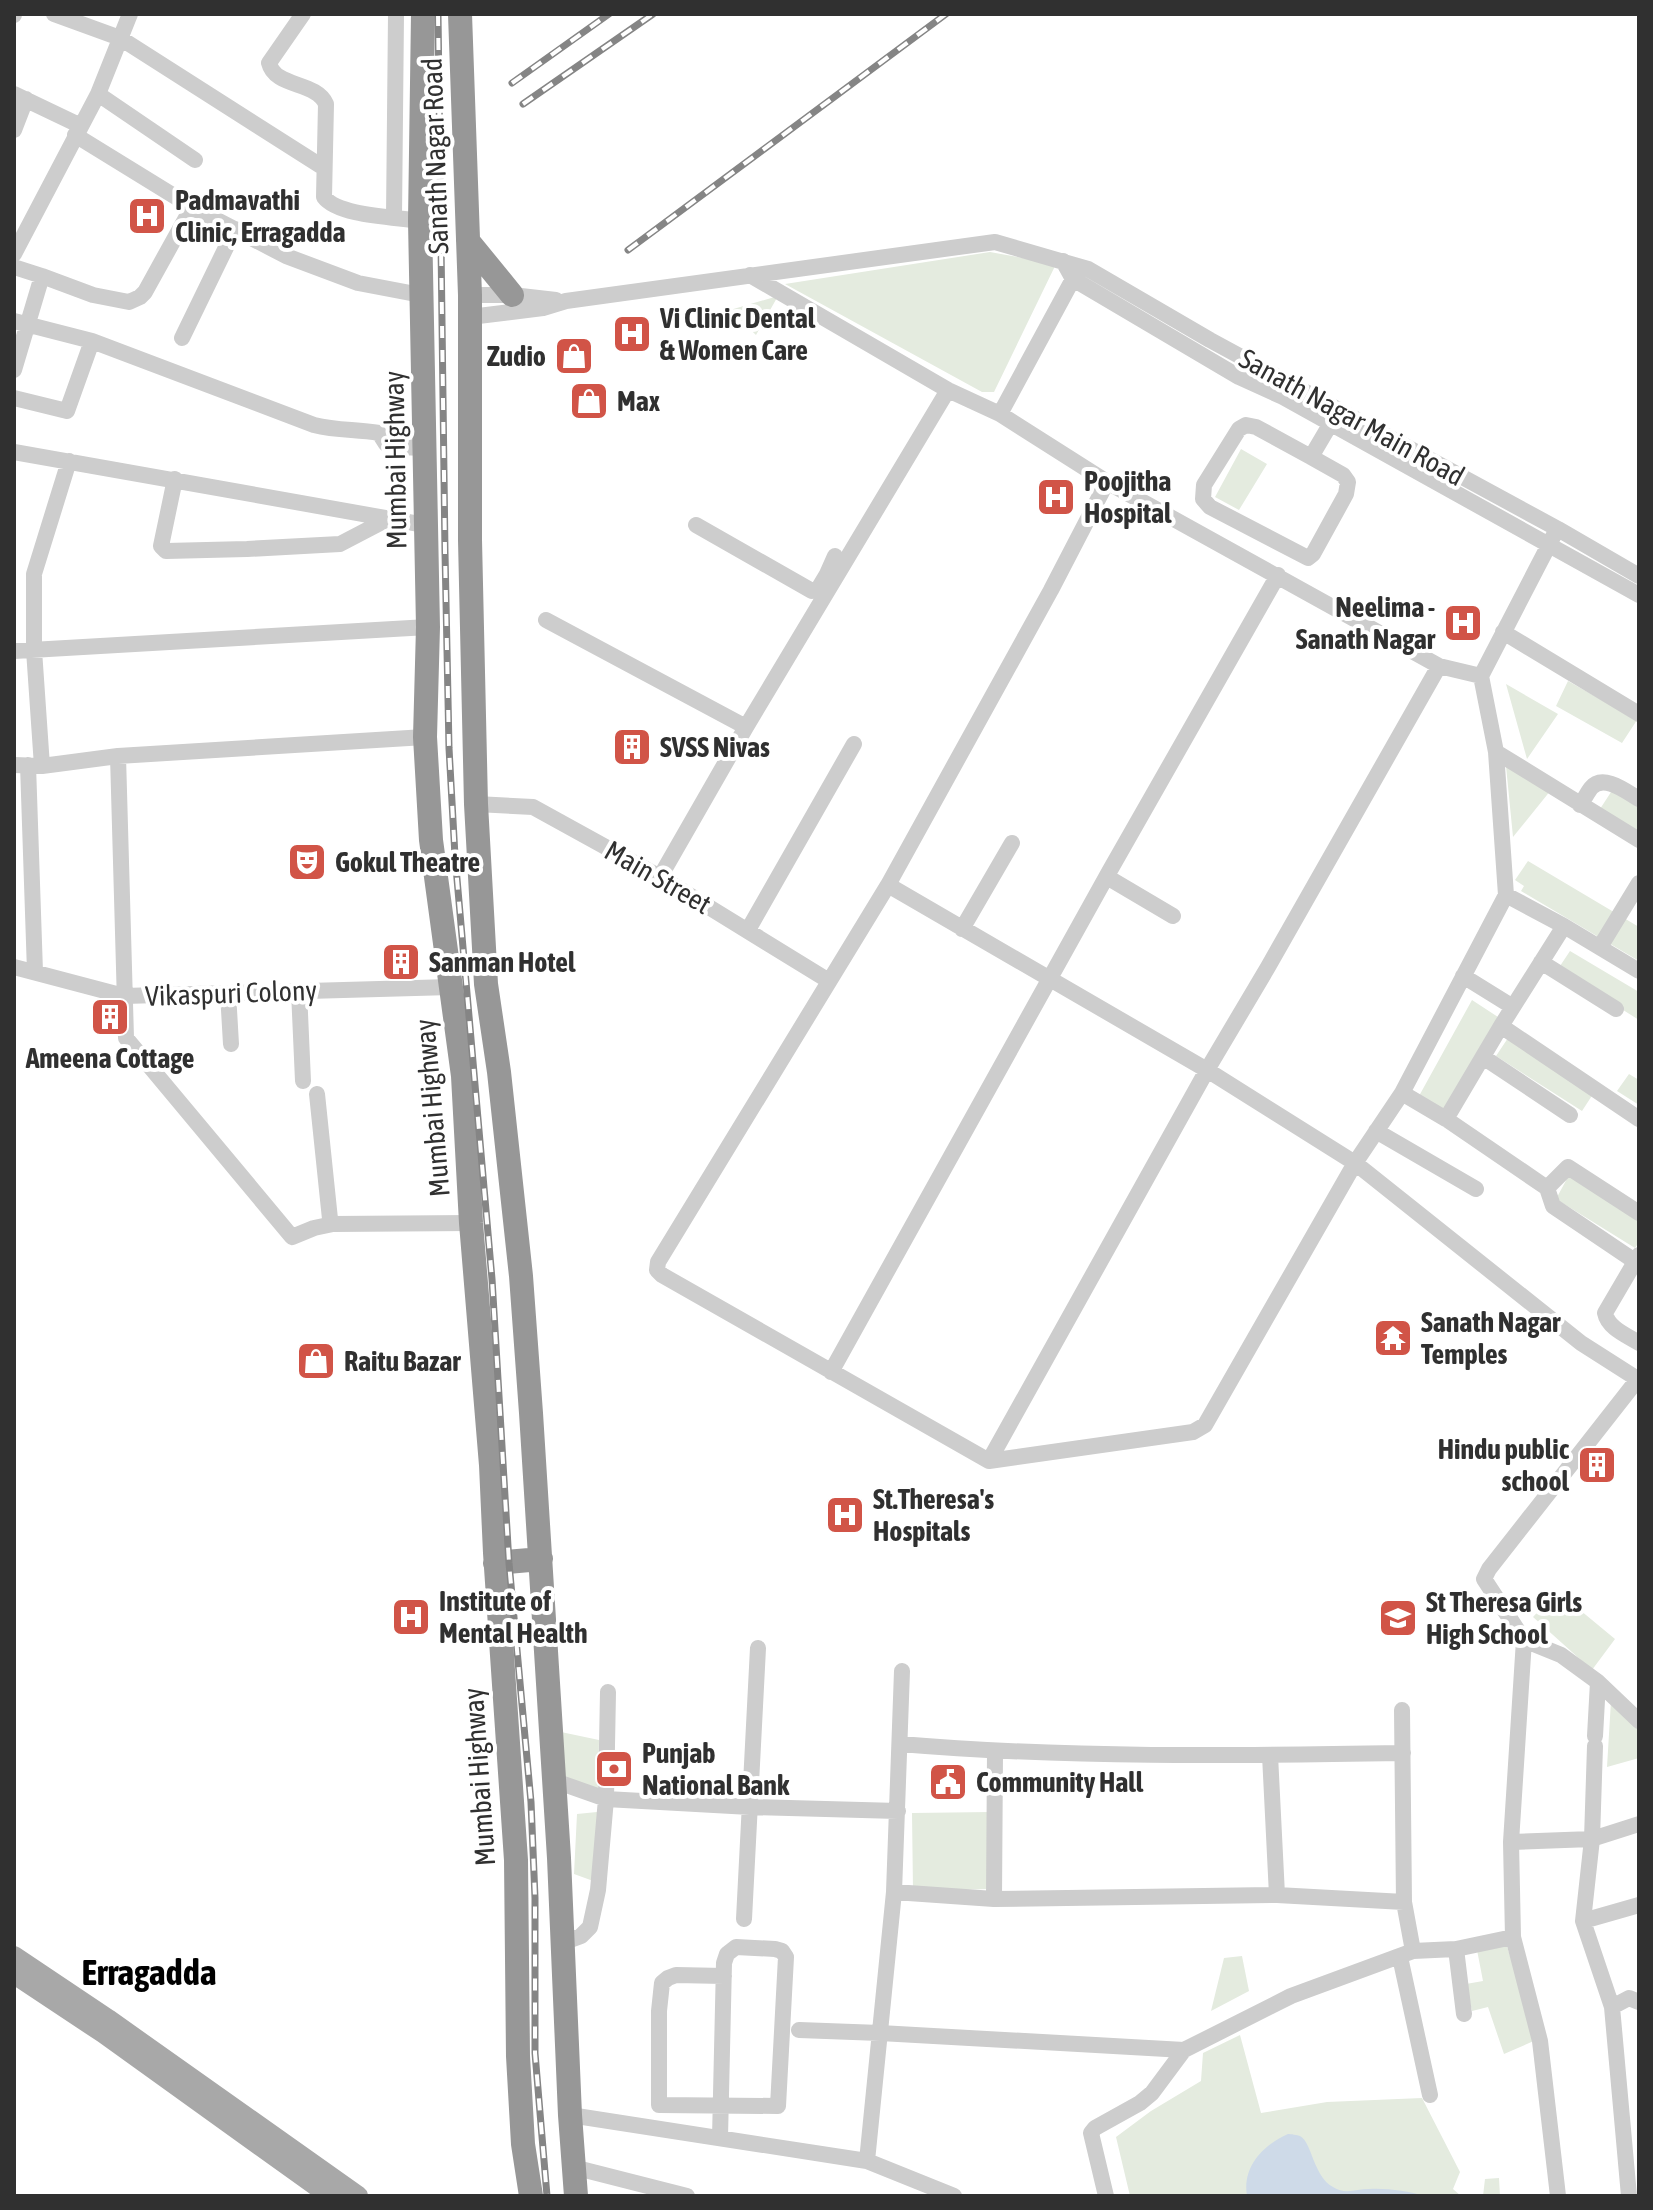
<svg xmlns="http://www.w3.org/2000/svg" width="1653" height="2210" font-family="'Asap Condensed',sans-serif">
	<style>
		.green { fill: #e4ebdf }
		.water { fill: #cedae8 }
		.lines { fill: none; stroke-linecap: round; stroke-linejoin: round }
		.minor { stroke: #cdcdcd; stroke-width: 16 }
		.major { stroke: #a8a8a8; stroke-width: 20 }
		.highway { stroke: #979797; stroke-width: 24 }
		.rail-casing { stroke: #858585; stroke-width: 7 }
		.rail { stroke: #fff; stroke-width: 4; stroke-dasharray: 12; stroke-linecap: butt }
		.labels { text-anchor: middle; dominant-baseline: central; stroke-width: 8; stroke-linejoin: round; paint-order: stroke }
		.street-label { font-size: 28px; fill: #303030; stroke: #fff }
		.poi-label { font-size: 28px; font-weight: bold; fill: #303030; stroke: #fff; text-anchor: start }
		.district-label { font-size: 36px; font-weight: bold; fill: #000; stroke: #fff }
	</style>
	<rect width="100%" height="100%" fill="#fff"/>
	<path class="green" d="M990,252L1056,264L994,392H982L785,284Z
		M778,296L756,335L730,310Z
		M1241,449L1267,464L1239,510L1215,497Z
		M1568,681L1637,720L1622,743L1556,706Z
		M1506,684L1558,714L1527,759Z
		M1506,766L1551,790L1513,837Z
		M1613,789L1639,803V832L1600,809Z
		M1528,861L1639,927V961L1521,891L1524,886L1515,880Z
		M1570,951L1639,992V1020L1558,969Z
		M1472,1000L1498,1017L1448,1113L1419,1096Z
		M1508,1038L1595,1091L1582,1111L1496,1056Z
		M1629,1074L1639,1080V1105L1617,1091Z
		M1569,1175L1639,1217V1242L1635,1248L1556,1199Z
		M1557,1591L1615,1639L1592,1670L1533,1617Z
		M1611,1701L1639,1730V1758L1607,1767Z
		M561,1732L599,1740L598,1789L560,1777Z
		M597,1812L596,1882L574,1874L577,1814Z
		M991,1812L989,1889L913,1891L912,1813Z
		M1506,1943L1536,2040L1504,2054L1488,2007L1472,2011L1466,1984L1483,1981L1477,1950Z
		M1242,1956L1249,1991L1211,2011L1224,1958Z
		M1240,2035L1261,2113L1327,2102L1422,2098L1460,2172L1453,2189L1461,2196H1130L1116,2137L1151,2111L1201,2081L1203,2053Z
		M1499,2178L1500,2196H1483L1485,2179Z"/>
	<path class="water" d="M1288,2134C1290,2134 1298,2135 1300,2136C1312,2142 1313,2176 1333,2187C1345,2195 1356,2189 1369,2189C1387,2188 1408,2191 1425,2196H1247C1242,2167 1263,2145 1288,2134Z"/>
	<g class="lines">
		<path class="minor" d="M54,14L120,38L324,168
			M303,14L269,63C275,88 316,81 326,104L324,197C338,216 396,217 420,221
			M14,15V14
			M14,94L81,126
			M98,94L195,160
			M14,130L26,99
			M75,135L192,207L286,256L358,283L421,295
			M394,217L396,14
			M14,254L98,94L130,14
			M1063,261L1073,279L1239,377L1283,397L1639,595
			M14,267L42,276L14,370
			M750,275L948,390L1000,414L1107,482L1439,666L1481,676L1496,752L1506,895L1402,1093L1355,1163L1205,1425L1193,1432L989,1461L662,1275L657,1270L658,1262L888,885L1051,590L1107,482
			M42,276L93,295L129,302L140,297L145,292L192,207
			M470,295H512L556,300
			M470,317L543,308L566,301L995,242L1088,269L1210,340L1558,529L1639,576
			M14,321L92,341L314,425C338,431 356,429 379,433L386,444L398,447L425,448
			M182,338L235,229
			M14,398L67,411L92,341
			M1000,414L1073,279
			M14,452L425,525
			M1311,457L1256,427L1246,425L1239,429L1204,485L1203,499L1210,507L1308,558L1313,554L1346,494L1348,482L1343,475L1311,457L1331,423
			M175,479L161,546L166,551L247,549L340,544L386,520
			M696,525L812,591L818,589L827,574
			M827,574L835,556
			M546,620L746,727
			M1503,632L1639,714
			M14,651L428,627
			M1481,676L1554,535
			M1496,752L1639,840
			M118,756L126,1038L292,1237L314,1228L333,1224
			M14,765L42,766L118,756L425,737
			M28,765L35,972
			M42,766L34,650V574L69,461
			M476,804L533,807L660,877L829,981
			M1580,805C1584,800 1587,793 1591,788C1603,773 1627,792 1639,799
			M660,877L746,727L948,390
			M1107,877L1173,916
			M888,885L1207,1070L1355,1163L1581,1343L1639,1380
			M1506,895L1564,926L1639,971
			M962,929L1012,843
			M748,930L854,744
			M1600,947L1639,883
			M1541,962L1616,1009
			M14,967L124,996L451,987
			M1463,976L1513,1007
			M299,991L303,1081
			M228,993L231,1044
			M1501,1026L1639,1119
			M1483,1057L1570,1115
			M1402,1093L1446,1119L1547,1188L1553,1206L1639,1264
			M317,1094L330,1219L333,1224L471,1223
			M1446,1119L1501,1026L1564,926
			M1376,1131L1476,1189
			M1547,1188L1568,1167L1639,1213
			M1639,1255L1605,1313C1608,1328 1626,1335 1639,1343
			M831,1372L1109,872L1278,575
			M1638,1379L1489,1569L1484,1579L1524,1640L1561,1655L1598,1682L1639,1721
			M989,1461L1207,1070L1268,967L1439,666
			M1524,1640L1511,1842L1513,1937L1540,2041L1558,2196
			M1402,1710L1404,1902L1413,1951
			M1595,1736L1598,1682
			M900,1744C1067,1758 1235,1756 1403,1753
			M1595,1746L1592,1839L1583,1921L1612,2007L1629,2196
			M1270,1755L1277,1895
			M555,1781L606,1799L750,1807L898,1811
			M1511,1842L1592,1839L1639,1824
			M894,1892L994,1899L1277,1895L1404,1902
			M994,1899L995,1752
			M744,1919L758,1648
			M1583,1921L1639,1905
			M562,1943L581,1936L590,1927L598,1890L606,1799L608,1692
			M1456,1949L1464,2014
			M1400,1957L1430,2095
			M1612,2007L1629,1998L1639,2002
			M799,2030L880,2033L1184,2050L1291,1996L1413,1951L1456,1949L1513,1937
			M570,2115L867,2161L954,2196
			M720,2138L724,1963L727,1954L736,1947L775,1949L782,1951L786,1957L778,2106L659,2105V2011L662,1983L668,1978L676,1975L724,1976
			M867,2161L894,1892L902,1671
			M573,2167L687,2196
			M1106,2196L1091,2133L1095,2128L1140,2103L1152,2093L1184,2050"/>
		<path class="major" d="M14,1956L108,2019L358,2196
			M14,1974L103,2033L330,2196"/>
		<path class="highway" d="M423,14L420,221L428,627L425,737L431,840L463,1076L471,1223L491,1465L495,1553L516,1860L518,2056L523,2144L531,2196
			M460,14L470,295V540L476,804L486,984L499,1072L521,1276L531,1413L559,1858L570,2115L576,2196
			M468,241L512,295
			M495,1563L541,1559"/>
		<g class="rail-casing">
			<path id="rail" d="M438,14L445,552L449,748L455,856L492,1279L509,1563L531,1802L535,1898V2053L547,2196
				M512,83L609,14
				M523,104L653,14
				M628,250L946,14"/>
		</g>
		<use href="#rail" class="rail"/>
	</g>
	<defs>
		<g id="hospital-square" transform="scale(2)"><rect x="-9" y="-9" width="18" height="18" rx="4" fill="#d15447" stroke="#fff"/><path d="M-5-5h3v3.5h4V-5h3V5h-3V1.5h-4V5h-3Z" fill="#fff"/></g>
		<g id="shop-square" transform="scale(2)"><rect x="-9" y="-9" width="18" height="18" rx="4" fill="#d15447" stroke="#fff"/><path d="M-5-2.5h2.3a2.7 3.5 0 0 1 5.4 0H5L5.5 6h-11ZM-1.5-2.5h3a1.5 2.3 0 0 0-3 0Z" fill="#fff"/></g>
		<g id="building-square" transform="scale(2)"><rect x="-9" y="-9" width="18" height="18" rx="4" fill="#d15447" stroke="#fff"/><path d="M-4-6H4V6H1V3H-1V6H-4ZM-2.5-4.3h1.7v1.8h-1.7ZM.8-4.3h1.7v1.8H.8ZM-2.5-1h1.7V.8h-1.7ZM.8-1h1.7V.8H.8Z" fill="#fff"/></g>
		<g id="theatre-square" transform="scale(2)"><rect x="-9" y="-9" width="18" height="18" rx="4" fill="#d15447" stroke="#fff"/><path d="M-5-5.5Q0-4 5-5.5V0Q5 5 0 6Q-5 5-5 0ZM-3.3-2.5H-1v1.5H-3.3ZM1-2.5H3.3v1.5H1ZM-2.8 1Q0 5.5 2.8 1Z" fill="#fff"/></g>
		<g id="temple-square" transform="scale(2)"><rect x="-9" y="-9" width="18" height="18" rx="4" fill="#d15447" stroke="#fff"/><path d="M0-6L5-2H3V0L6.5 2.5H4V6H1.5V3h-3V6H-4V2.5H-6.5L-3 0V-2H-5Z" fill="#fff"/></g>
		<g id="school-square" transform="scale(2)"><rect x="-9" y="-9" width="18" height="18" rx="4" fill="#d15447" stroke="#fff"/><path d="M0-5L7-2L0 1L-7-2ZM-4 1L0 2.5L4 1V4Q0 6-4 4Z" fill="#fff"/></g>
		<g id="bank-square" transform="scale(2)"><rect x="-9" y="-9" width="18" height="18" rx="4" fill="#d15447" stroke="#fff"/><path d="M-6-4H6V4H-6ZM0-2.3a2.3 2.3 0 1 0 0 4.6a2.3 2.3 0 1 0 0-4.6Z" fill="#fff"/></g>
		<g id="civic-square" transform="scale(2)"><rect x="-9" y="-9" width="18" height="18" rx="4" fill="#d15447" stroke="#fff"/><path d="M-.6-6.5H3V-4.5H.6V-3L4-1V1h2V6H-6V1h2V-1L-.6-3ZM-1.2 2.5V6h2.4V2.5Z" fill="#fff"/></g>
	</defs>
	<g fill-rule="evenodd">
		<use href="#hospital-square" x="147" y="216"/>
		<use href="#hospital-square" x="632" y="334"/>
		<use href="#shop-square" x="574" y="356"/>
		<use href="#shop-square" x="589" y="401"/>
		<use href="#hospital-square" x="1056" y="497"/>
		<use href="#hospital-square" x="1463" y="623"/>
		<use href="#building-square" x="632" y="747"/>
		<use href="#theatre-square" x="307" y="862"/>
		<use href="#building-square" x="401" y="962"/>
		<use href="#building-square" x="110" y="1017"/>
		<use href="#temple-square" x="1393" y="1338"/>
		<use href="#shop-square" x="316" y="1361"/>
		<use href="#building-square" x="1597" y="1465"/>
		<use href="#hospital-square" x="845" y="1515"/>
		<use href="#hospital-square" x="411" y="1617"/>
		<use href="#school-square" x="1398" y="1618"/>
		<use href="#bank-square" x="614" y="1769"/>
		<use href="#civic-square" x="948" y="1782"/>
	</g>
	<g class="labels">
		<g class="street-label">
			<text transform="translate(435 156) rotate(-92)">Sanath Nagar Road</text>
			<text transform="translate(1352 417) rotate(29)">Sanath Nagar Main Road</text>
			<text transform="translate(395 460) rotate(-91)">Mumbai Highway</text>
			<text transform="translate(658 877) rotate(30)">Main Street</text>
			<text transform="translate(231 993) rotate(-2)">Vikaspuri Colony</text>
			<text transform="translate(432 1108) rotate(-95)">Mumbai Highway</text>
			<text transform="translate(479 1777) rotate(-94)">Mumbai Highway</text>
		</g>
		<g class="poi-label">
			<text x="175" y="200">Padmavathi<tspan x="175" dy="32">Clinic, Erragadda</tspan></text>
			<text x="660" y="318">Vi Clinic Dental<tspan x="660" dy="32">&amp; Women Care</tspan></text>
			<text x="546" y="356" text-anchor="end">Zudio</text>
			<text x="617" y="401">Max</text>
			<text x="1084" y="481">Poojitha<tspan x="1084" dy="32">Hospital</tspan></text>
			<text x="1435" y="607" text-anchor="end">Neelima -<tspan x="1435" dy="32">Sanath Nagar</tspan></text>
			<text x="660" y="747">SVSS Nivas</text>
			<text x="335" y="862">Gokul Theatre</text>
			<text x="429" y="962">Sanman Hotel</text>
			<text x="110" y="1058" text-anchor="middle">Ameena Cottage</text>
			<text x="1421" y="1322">Sanath Nagar<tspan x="1421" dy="32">Temples</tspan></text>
			<text x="344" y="1361">Raitu Bazar</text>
			<text x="1569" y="1449" text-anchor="end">Hindu public<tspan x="1569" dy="32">school</tspan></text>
			<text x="873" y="1499">St.Theresa's<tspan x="873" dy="32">Hospitals</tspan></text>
			<text x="439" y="1601">Institute of<tspan x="439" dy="32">Mental Health</tspan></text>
			<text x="1426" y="1602">St Theresa Girls<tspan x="1426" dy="32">High School</tspan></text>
			<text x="642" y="1753">Punjab<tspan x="642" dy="32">National Bank</tspan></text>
			<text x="976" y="1782">Community Hall</text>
		</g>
		<g class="district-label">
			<text x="149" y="1972">Erragadda</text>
		</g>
	</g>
	<rect width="1653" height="2210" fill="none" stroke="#303030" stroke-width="32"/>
</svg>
